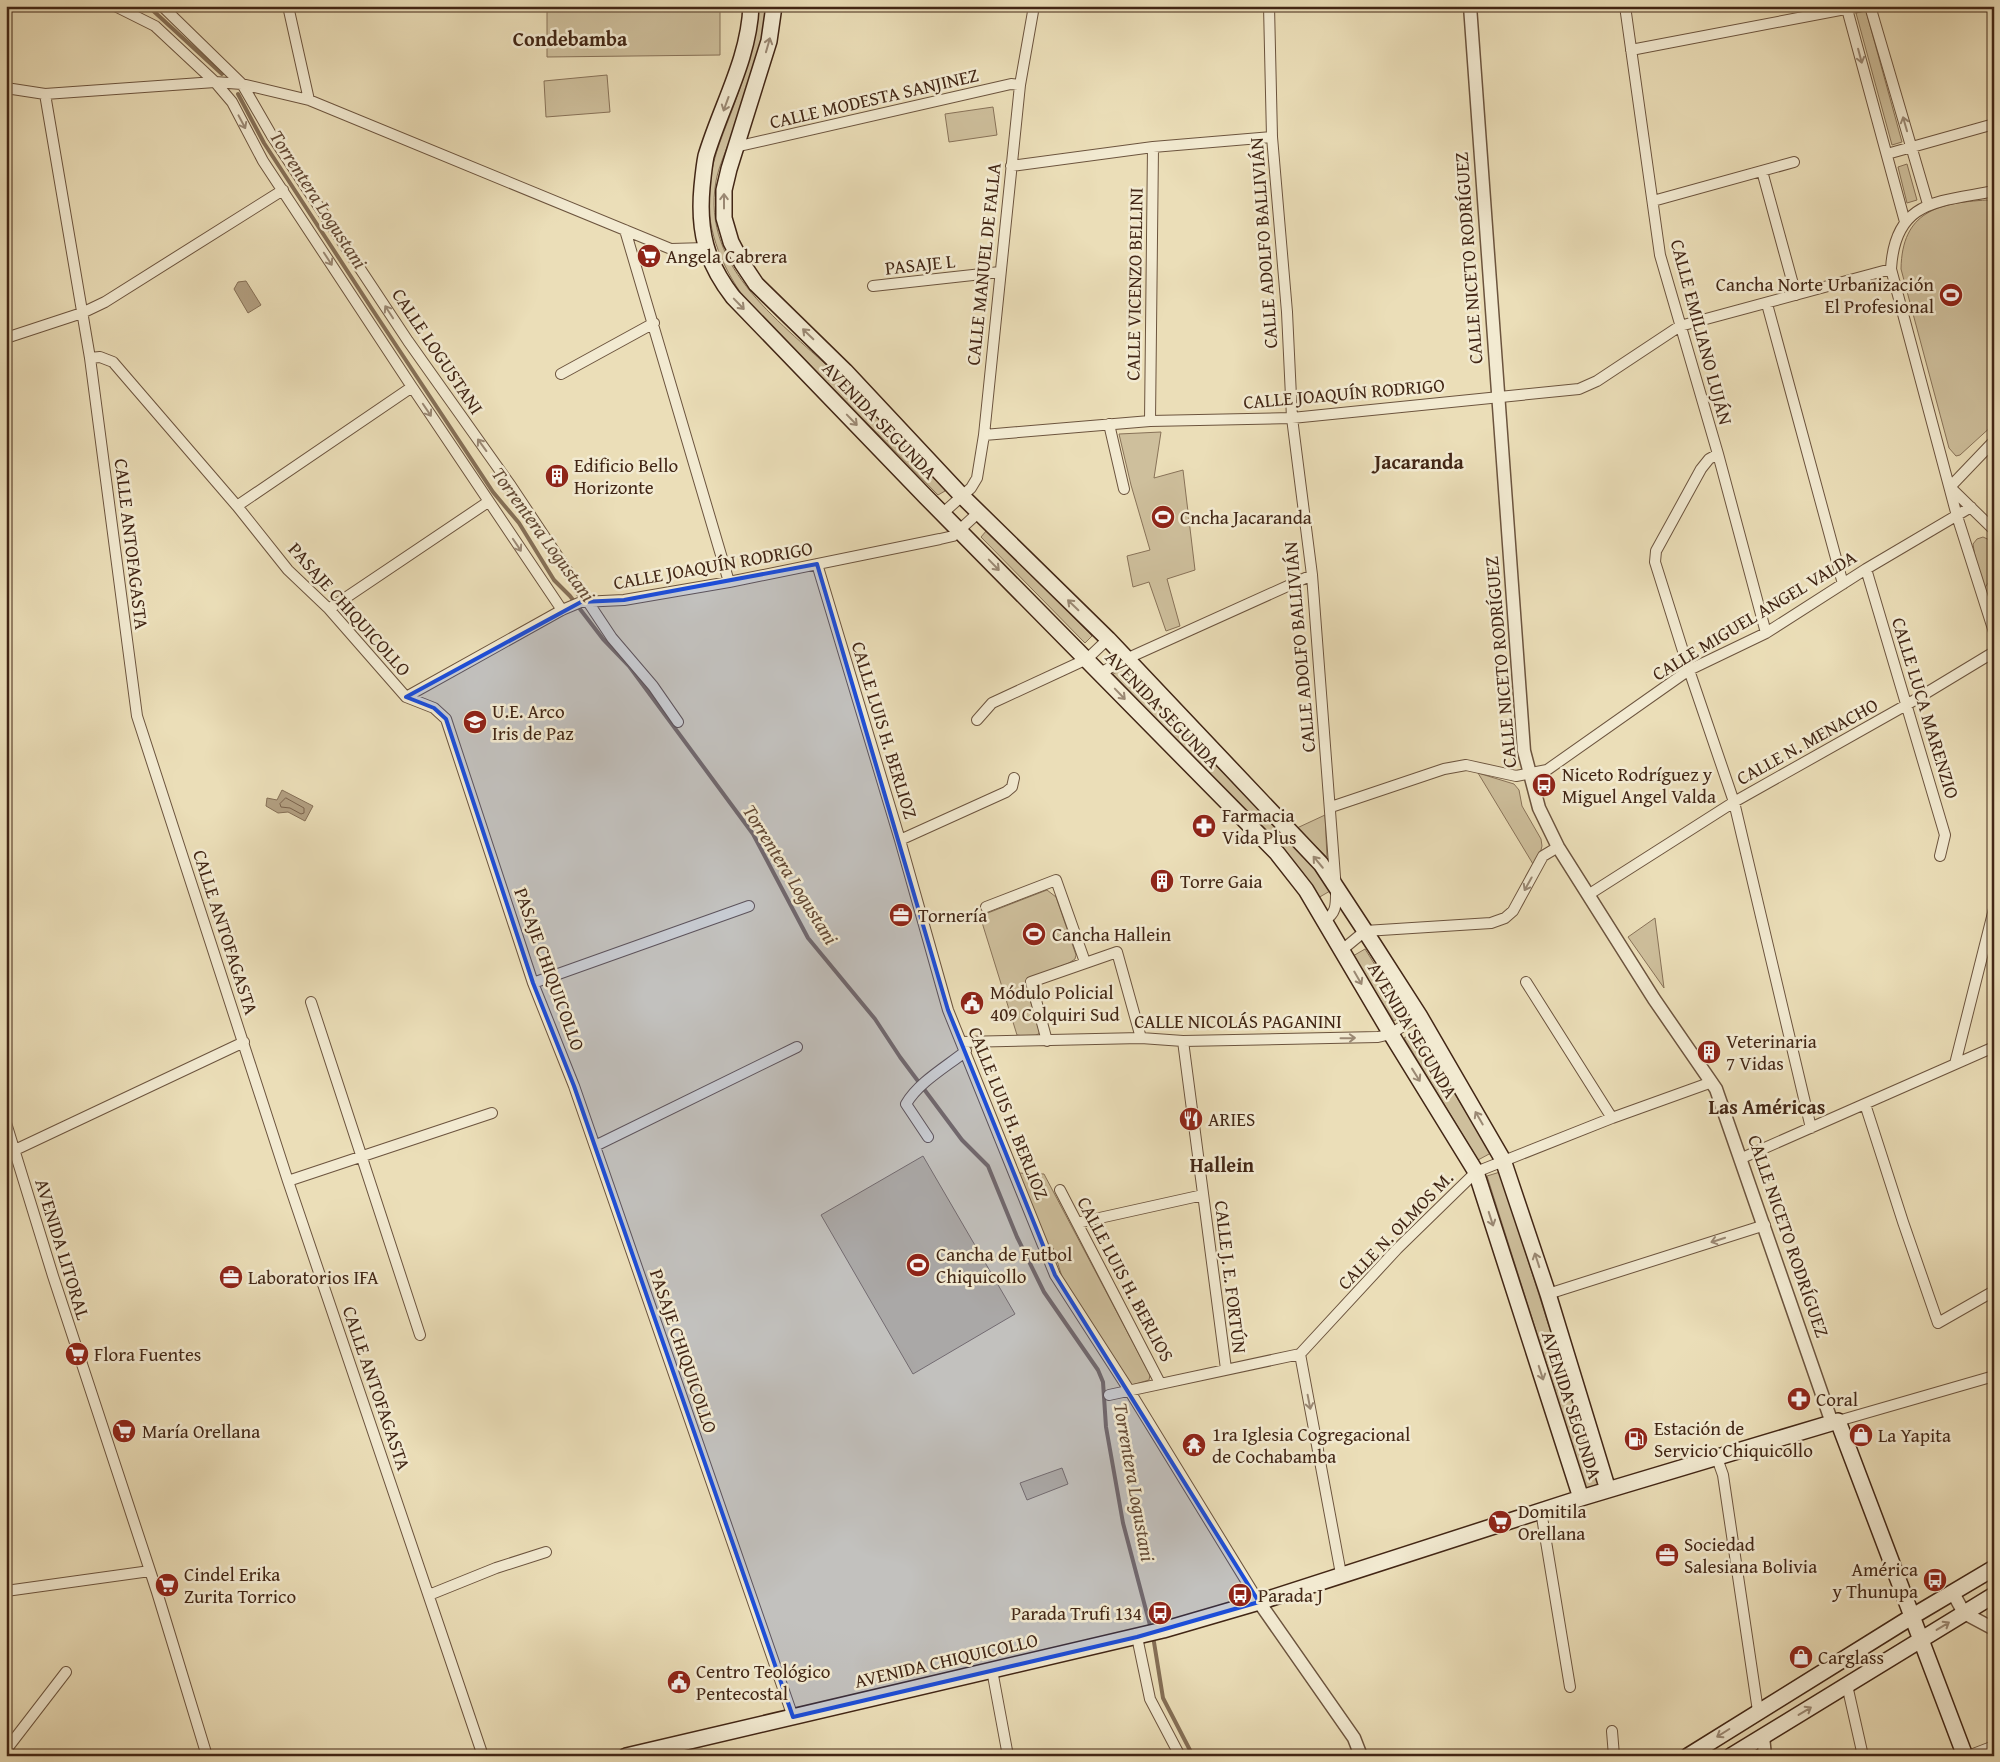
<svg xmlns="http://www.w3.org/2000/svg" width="2000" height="1762" font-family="'Gentium Book Plus',serif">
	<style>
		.green { fill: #cebf9c; stroke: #887258 }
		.water { fill: #b29f81; stroke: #856f56 }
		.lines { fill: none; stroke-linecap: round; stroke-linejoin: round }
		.shore { stroke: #7a624b; stroke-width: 1 }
		.stream { stroke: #856f56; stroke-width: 4 }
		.minor-casing { stroke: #6c543e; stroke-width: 12 }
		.tertiary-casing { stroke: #6c543e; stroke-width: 15 }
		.secondary-casing { stroke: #422615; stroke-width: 18 }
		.minor { stroke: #f2ead1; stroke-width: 10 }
		.tertiary { stroke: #f2ead1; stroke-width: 12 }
		.secondary { stroke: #f2ead1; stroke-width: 15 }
		.oneway { stroke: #9a8873 }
		.marked { fill: #1d4ed8; fill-opacity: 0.2; stroke: #1d4ed8; stroke-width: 4; stroke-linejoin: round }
		.labels { text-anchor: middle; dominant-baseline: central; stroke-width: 5; stroke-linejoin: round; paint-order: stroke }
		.street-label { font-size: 19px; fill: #422615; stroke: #f2ead1 }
		.poi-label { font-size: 19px; fill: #422615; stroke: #f2ead1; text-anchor: start }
		.neighbourhood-label { font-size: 20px; font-weight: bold; fill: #422615; stroke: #f2ead1 }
		.water-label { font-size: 20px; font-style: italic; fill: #644a35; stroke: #f2ead1 }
	</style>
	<rect width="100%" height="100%" fill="#ebdeb8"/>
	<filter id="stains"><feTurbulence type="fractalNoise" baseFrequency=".004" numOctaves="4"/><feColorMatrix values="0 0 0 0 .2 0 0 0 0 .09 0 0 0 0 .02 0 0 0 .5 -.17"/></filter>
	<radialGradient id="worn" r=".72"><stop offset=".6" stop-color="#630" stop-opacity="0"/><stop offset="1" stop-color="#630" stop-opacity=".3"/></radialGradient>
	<path class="green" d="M547,6H720V55L547,57Z
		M758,6H766C763,51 747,92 732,134C727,149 719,165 716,181C700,270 785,324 839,377C875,413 909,451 944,487L945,491L938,495L745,299C720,264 704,225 710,182C713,155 725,130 734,105C746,71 755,43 758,6Z
		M1866,11L1902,142L1892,145L1856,13Z
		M607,75L610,112L546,117L544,81Z
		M993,107L997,135L949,142L945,114Z
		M1907,164L1917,200L1907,203L1898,167Z
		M1987,200L1991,201L1994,207V424L1960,455L1956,456L1949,448L1901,269C1902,211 1938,203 1987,200Z
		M1161,432L1154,478L1183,470L1195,570L1167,579L1180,626L1166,631L1149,582L1133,587L1127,556L1150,550L1131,485L1119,434Z
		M987,530L1092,636L1085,643L981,537Z
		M1983,537L1994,542V574L1984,589L1975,557L1973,544L1977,539Z
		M1123,669L1312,865L1330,891L1318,898L1289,857L1113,674Z
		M1478,773L1514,784L1519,790L1522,806L1541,839L1542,846L1540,854L1533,864Z
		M1325,815L1327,857L1297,828Z
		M1047,890L1056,897L1076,955L1075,959L1069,963L1027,981L1026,989L1041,1030C1036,1040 1025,1036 1017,1035L980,916Z
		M1655,918L1664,988L1628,937Z
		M1365,949L1406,1014L1394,1021L1353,956Z
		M1416,1031L1491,1153L1478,1160L1404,1038Z
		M923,1156L1015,1314L913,1374L821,1215Z
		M1500,1172L1599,1484L1586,1488L1487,1176Z
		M1018,1173L1044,1174L1150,1375L1149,1380L1132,1385L1063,1280L1053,1248L1047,1244Z
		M1062,1468L1068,1484L1027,1500L1020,1483Z"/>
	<path class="water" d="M246,281L261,305L248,313L234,289L238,282Z
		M282,790L313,806L305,821L288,812L278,813L266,806L267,798L277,800Z"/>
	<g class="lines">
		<path class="shore" d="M286,798L304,808V813L301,814L290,808L281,807L280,804Z"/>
		<path class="stream" d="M148,6L222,74
			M238,94L264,143L372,309L493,492L519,523L554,580L570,596L603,639L629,666L753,834L808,938L875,1019L900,1057L962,1140L988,1166L1017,1237L1044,1292L1098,1370L1103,1382L1106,1427L1123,1523L1151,1629
			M1153,1636L1163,1698L1193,1756"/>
		<g class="minor-casing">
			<path id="minor" d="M115,6L155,26L215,82L232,102L263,161L412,387L562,610
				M162,6L242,84L272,136L408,341L511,486L612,638L653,686L678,722
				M288,6L309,100
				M1269,6L1272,137L1287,312L1292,418L1312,575L1336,890C1336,904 1337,913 1324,921
				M1625,6L1660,255L1718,454L1766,633
				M1870,6L1928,204
				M1847,9L1905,222
				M1631,50L1861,6
				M6,88L45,94L215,82L242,84L309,100L671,249L706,248
				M45,94L90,358L137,716L288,1181L483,1756
				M735,147L1011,84L1020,85
				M1887,154L1994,124
				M1011,166L1153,147L1272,137
				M1762,171L1796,295
				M1994,191C1939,202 1895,199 1891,269L1957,516L1994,632
				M1653,201L1794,162
				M625,230L729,582
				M873,286L1000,272
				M1767,304L1843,584
				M6,338L82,313L105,302L283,190
				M90,358L100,357L113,362L237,506L288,570L329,609L406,697L434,708L446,719L533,983L574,1086L793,1717
				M561,374L654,323
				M1150,421L1153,147
				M1109,424L1124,489
				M984,435L1150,421L1292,418L1579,389L1597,381L1680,326L1891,269
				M1718,454L1709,459L1701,469L1656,551L1655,562L1689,670L1734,802L1811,1128
				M1950,487L1994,441
				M1951,488L1994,530
				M237,506L412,387
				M943,513L971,488L977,478L984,435L1020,85L1034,6
				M817,564L900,840L948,1010L1055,1275L1129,1390L1259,1602
				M1866,569L1945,835L1940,856
				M329,609L488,502
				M1100,673L1126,659L1312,575
				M406,697L562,610L581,602L624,600L729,582L940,539L953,536L979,512
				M977,720L992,703L1087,659L1108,639
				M1331,807L1444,769L1466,765L1516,776L1547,770L1689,670L1766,633L1866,569L1971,507
				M900,840L1006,792L1012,787L1014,778
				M1588,895L1734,802L1908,704L1994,652
				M986,907L1056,880L1085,962
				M1342,950L1365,931L1491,923L1505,918L1513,911L1543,856L1558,847
				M1526,982L1612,1118
				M533,983L749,906
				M311,1002L420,1335
				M1047,1041L1031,982L1117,952L1141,1038
				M1183,1041L1226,1369
				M961,1042L1141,1038L1183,1041L1378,1037L1391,1034L1419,1015
				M1955,1064L1994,909
				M1865,1104L1903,1222L1938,1323L1994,1291
				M6,1123L53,1276L157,1592L207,1756
				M928,1137L906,1104C919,1082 946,1067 966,1051
				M595,1146L797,1047
				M15,1150L244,1042
				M1742,1158L1994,1047
				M288,1181L492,1113
				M1060,1190L1160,1383
				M1077,1223L1203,1195
				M1548,1294L1765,1225
				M1300,1354L1341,1574
				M1109,1395L1300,1354L1397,1249L1476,1172L1612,1118L1712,1082
				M1838,1421L1994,1376
				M1717,1458L1723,1475L1758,1711
				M1541,1511L1570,1687
				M6,1591L150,1571
				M429,1595L496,1568L546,1552
				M1137,1637L1150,1699L1180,1756
				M992,1670L1008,1756
				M1847,1685L1863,1756
				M1612,1731L1614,1756
				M6,1750L66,1672
				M1968,1756L1994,1746"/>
		</g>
		<g class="tertiary-casing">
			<path id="tertiary" d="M1470,6L1524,751L1539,808L1558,847L1654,999L1716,1089L1832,1423
				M1953,1593L1964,1613L1994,1629
				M1259,1602L1354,1738L1361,1756
				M1763,1736L1765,1756"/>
		</g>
		<g class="secondary-casing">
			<path id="secondary" d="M751,6C749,59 721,106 706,156C704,166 703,177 702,187C698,231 706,262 733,297L926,497L1277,853L1306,890L1391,1034L1476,1172L1581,1498
				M774,6L769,41L729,169L724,190V218L731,242L742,263L756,284L845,371L962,496L1108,639L1321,864L1365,931L1419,1015L1503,1160L1548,1294L1608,1490
				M626,1756L1163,1630L1259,1602L1581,1498L1838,1421L1965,1756
				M1688,1756L1913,1616L1994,1568
				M1731,1756L1994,1595"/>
		</g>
		<use href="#minor" class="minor"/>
		<use href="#tertiary" class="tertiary"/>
		<use href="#secondary" class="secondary"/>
	</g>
	<defs><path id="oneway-shaft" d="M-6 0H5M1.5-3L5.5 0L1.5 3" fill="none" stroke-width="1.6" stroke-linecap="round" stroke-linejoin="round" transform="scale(1.25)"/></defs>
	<g class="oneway">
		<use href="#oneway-shaft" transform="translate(768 45) rotate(-74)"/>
		<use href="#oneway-shaft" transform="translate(1860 56) rotate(75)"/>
		<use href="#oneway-shaft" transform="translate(726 104) rotate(110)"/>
		<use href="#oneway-shaft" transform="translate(242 122) rotate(62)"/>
		<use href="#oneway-shaft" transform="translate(1905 124) rotate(-106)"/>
		<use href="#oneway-shaft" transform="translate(724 201) rotate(-90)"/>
		<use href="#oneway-shaft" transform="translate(328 259) rotate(57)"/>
		<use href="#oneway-shaft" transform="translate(739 304) rotate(46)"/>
		<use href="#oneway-shaft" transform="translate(389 312) rotate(-123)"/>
		<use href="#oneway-shaft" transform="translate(808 334) rotate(-136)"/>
		<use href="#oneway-shaft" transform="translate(427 410) rotate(56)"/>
		<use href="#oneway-shaft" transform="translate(852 420) rotate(46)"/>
		<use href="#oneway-shaft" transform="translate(482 445) rotate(-126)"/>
		<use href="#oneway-shaft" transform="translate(517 545) rotate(56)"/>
		<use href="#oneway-shaft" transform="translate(994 565) rotate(46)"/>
		<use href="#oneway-shaft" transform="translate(1073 605) rotate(-136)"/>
		<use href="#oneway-shaft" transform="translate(1120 694) rotate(46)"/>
		<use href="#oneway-shaft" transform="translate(1318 862) rotate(-130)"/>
		<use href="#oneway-shaft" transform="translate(1528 884) rotate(119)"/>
		<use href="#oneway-shaft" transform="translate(1358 978) rotate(60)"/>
		<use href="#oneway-shaft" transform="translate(1348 1038) rotate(-1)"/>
		<use href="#oneway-shaft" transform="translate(1416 1075) rotate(58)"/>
		<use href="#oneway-shaft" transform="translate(1479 1118) rotate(-120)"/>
		<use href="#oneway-shaft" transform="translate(1491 1219) rotate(72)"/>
		<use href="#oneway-shaft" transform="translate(1718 1240) rotate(162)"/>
		<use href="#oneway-shaft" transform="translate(1537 1260) rotate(-108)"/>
		<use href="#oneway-shaft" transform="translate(1541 1373) rotate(72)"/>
		<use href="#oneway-shaft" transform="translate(1309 1402) rotate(79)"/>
		<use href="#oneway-shaft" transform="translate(1943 1626) rotate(-31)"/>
		<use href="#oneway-shaft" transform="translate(1805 1711) rotate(-31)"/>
		<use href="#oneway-shaft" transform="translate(1723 1733) rotate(148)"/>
	</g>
	<path class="marked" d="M817,564L948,1010L1055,1275L1259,1602L1137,1637L793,1717L574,1086L533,983L446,719L434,708L406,697L581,602L624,600Z"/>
	<defs>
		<g id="supermarket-disc" transform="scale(1.25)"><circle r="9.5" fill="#8f2418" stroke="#f2ead1"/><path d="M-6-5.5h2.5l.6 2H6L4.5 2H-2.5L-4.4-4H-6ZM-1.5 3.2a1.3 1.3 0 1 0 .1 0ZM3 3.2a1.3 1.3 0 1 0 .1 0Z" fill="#fff"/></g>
		<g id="stadium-disc" transform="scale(1.25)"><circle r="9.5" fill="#8f2418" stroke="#f2ead1"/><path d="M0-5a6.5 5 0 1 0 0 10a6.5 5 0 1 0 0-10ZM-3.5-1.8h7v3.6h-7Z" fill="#fff"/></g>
		<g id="building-disc" transform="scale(1.25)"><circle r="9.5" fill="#8f2418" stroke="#f2ead1"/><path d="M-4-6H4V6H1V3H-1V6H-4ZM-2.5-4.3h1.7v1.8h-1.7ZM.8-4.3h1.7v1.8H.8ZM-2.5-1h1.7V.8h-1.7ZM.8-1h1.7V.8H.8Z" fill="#fff"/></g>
		<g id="school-disc" transform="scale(1.25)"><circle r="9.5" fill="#8f2418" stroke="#f2ead1"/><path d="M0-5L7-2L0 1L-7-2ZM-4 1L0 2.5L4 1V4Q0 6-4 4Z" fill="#fff"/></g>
		<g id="bus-disc" transform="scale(1.25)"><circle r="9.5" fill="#8f2418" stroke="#f2ead1"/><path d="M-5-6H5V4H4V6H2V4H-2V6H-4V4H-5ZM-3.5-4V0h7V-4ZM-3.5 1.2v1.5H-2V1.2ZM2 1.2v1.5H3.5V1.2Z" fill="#fff"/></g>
		<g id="pharmacy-disc" transform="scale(1.25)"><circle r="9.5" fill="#8f2418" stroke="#f2ead1"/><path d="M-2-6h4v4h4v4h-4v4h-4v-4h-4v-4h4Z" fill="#fff"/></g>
		<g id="office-disc" transform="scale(1.25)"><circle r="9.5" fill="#8f2418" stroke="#f2ead1"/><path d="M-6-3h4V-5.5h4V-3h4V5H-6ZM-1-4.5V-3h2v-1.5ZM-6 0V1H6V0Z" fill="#fff"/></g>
		<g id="civic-disc" transform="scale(1.25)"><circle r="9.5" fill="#8f2418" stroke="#f2ead1"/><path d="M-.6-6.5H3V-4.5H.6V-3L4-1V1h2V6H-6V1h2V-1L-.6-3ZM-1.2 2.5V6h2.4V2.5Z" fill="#fff"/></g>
		<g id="restaurant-disc" transform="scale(1.25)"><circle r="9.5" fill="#8f2418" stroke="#f2ead1"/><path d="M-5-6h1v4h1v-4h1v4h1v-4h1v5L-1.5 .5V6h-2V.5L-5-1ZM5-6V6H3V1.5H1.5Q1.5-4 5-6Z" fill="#fff"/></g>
		<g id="shop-disc" transform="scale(1.25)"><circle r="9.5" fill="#8f2418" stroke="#f2ead1"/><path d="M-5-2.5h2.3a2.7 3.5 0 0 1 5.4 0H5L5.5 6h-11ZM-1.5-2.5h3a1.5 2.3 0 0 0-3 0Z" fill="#fff"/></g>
		<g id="fuel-disc" transform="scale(1.25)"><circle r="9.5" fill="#8f2418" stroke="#f2ead1"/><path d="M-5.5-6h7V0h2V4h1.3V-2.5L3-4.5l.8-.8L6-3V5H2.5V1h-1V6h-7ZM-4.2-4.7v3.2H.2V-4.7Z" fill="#fff"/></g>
		<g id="temple-disc" transform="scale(1.25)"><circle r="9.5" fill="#8f2418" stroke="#f2ead1"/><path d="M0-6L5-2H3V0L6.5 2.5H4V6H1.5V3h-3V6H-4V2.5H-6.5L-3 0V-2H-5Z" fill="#fff"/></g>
	</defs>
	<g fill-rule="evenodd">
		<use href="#supermarket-disc" x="649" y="256"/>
		<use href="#stadium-disc" x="1951" y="295"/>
		<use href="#building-disc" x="557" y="476"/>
		<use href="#stadium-disc" x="1163" y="517"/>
		<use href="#school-disc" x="475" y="722"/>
		<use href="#bus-disc" x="1544" y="785"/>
		<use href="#pharmacy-disc" x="1204" y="826"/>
		<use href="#building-disc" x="1162" y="881"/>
		<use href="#office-disc" x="901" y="915"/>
		<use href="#stadium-disc" x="1034" y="934"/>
		<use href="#civic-disc" x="972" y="1003"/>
		<use href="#building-disc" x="1709" y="1052"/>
		<use href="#restaurant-disc" x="1191" y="1119"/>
		<use href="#stadium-disc" x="918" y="1265"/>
		<use href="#office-disc" x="231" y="1277"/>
		<use href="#supermarket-disc" x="77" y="1354"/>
		<use href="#pharmacy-disc" x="1799" y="1399"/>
		<use href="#supermarket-disc" x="124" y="1431"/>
		<use href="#shop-disc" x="1861" y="1435"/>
		<use href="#fuel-disc" x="1636" y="1439"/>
		<use href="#temple-disc" x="1194" y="1445"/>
		<use href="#supermarket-disc" x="1500" y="1522"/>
		<use href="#office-disc" x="1667" y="1555"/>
		<use href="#bus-disc" x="1935" y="1580"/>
		<use href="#supermarket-disc" x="167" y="1585"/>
		<use href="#bus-disc" x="1240" y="1595"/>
		<use href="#bus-disc" x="1160" y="1613"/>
		<use href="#shop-disc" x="1801" y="1657"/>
		<use href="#civic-disc" x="679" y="1682"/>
	</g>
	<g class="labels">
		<g class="street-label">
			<text transform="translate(874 98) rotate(-13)">CALLE MODESTA SANJINEZ</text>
			<text transform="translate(1263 243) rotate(-94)">CALLE ADOLFO BALLIVIÁN</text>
			<text transform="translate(1468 258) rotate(-94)">CALLE NICETO RODRÍGUEZ</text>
			<text transform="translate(920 264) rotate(-6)">PASAJE L</text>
			<text transform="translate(983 264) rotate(-84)">CALLE MANUEL DE FALLA</text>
			<text transform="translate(1134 284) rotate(-89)">CALLE VICENZO BELLINI</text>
			<text transform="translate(1702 332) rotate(75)">CALLE EMILIANO LUJÁN</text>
			<text transform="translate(438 351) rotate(56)">CALLE LOGUSTANI</text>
			<text transform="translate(1344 393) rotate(-5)">CALLE JOAQUÍN RODRIGO</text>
			<text transform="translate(880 420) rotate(46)">AVENIDA SEGUNDA</text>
			<text transform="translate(132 544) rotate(83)">CALLE ANTOFAGASTA</text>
			<text transform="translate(713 565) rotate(-10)">CALLE JOAQUÍN RODRIGO</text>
			<text transform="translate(350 609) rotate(48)">PASAJE CHIQUICOLLO</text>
			<text transform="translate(1754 615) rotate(-31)">CALLE MIGUEL ANGEL VALDA</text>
			<text transform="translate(1299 647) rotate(-95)">CALLE ADOLFO BALLIVIÁN</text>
			<text transform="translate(1500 662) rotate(-95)">CALLE NICETO RODRÍGUEZ</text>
			<text transform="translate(1926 708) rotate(73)">CALLE LUCA MARENZIO</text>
			<text transform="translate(1163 709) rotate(46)">AVENIDA SEGUNDA</text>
			<text transform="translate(885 730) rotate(73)">CALLE LUIS H. BERLIOZ</text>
			<text transform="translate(1807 741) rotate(-29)">CALLE N. MENACHO</text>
			<text transform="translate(226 932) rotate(72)">CALLE ANTOFAGASTA</text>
			<text transform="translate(550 969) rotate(70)">PASAJE CHIQUICOLLO</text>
			<text x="1238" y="1021">CALLE NICOLÁS PAGANINI</text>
			<text transform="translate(1413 1030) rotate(59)">AVENIDA SEGUNDA</text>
			<text transform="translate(1009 1113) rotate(68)">CALLE LUIS H. BERLIOZ</text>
			<text transform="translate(1395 1230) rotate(-46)">CALLE N. OLMOS M.</text>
			<text transform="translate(1789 1236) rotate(71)">CALLE NICETO RODRÍGUEZ</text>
			<text transform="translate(63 1249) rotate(73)">AVENIDA LITORAL</text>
			<text transform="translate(1231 1277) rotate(83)">CALLE J. E. FORTÚN</text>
			<text transform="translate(1126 1279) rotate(62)">CALLE LUIS H. BERLIOS</text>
			<text transform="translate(684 1351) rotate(71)">PASAJE CHIQUICOLLO</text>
			<text transform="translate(377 1388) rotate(71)">CALLE ANTOFAGASTA</text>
			<text transform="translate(1572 1405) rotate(72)">AVENIDA SEGUNDA</text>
			<text transform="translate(946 1660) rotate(-13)">AVENIDA CHIQUICOLLO</text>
		</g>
		<g class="poi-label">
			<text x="666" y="256">Angela Cabrera</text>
			<text x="1934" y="284" text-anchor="end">Cancha Norte Urbanización<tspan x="1934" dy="22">El Profesional</tspan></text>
			<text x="574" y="465">Edificio Bello<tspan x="574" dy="22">Horizonte</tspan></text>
			<text x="1180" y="517">Cncha Jacaranda</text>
			<text x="492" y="711">U.E. Arco<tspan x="492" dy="22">Iris de Paz</tspan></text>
			<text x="1562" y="774">Niceto Rodríguez y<tspan x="1562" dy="22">Miguel Angel Valda</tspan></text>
			<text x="1222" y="815">Farmacia<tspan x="1222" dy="22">Vida Plus</tspan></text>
			<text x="1180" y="881">Torre Gaia</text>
			<text x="918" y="915">Tornería</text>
			<text x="1052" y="934">Cancha Hallein</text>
			<text x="990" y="992">Módulo Policial<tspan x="990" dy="22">409 Colquiri Sud</tspan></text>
			<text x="1726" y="1041">Veterinaria<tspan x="1726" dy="22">7 Vidas</tspan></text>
			<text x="1208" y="1119">ARIES</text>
			<text x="936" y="1254">Cancha de Futbol<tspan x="936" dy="22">Chiquicollo</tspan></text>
			<text x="248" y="1277">Laboratorios IFA</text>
			<text x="94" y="1354">Flora Fuentes</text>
			<text x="1816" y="1399">Coral</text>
			<text x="1654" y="1428">Estación de<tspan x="1654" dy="22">Servicio Chiquicollo</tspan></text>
			<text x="142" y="1431">María Orellana</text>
			<text x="1212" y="1434">1ra Iglesia Cogregacional<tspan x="1212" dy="22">de Cochabamba</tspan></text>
			<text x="1878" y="1435">La Yapita</text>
			<text x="1518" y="1511">Domitila<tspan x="1518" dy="22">Orellana</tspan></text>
			<text x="1684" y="1544">Sociedad<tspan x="1684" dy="22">Salesiana Bolivia</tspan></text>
			<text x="1918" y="1569" text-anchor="end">América<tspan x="1918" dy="22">y Thunupa</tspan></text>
			<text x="184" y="1574">Cindel Erika<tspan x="184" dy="22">Zurita Torrico</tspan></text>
			<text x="1258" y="1595">Parada J</text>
			<text x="1142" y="1613" text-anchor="end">Parada Trufi 134</text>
			<text x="1818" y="1657">Carglass</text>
			<text x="696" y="1671">Centro Teológico<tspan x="696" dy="22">Pentecostal</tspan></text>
		</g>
		<g class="neighbourhood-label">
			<text x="570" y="38">Condebamba</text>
			<text x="1419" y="461">Jacaranda</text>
			<text x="1767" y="1106">Las Américas</text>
			<text x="1222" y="1164">Hallein</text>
		</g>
		<g class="water-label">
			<text transform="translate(319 199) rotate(57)">Torrentera Logustani</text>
			<text transform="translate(544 534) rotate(54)">Torrentera Logustani</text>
			<text transform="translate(791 874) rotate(58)">Torrentera Logustani</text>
			<text transform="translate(1135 1482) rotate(80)">Torrentera Logustani</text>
		</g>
	</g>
	<rect width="2000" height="1762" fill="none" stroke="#ebdeb8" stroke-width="25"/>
	<rect x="8" y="8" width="1985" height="1747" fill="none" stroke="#422615" stroke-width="2.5"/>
	<rect x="12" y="12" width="1975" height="1737" fill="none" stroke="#422615"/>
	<rect width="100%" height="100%" filter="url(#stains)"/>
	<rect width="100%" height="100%" fill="url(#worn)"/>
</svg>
